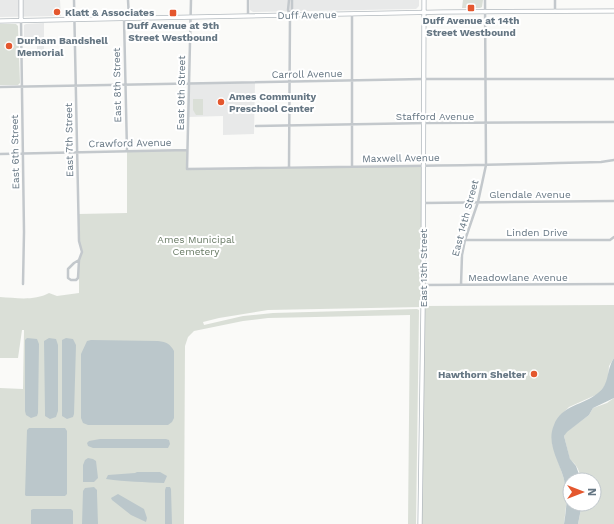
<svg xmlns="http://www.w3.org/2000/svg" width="614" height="524" font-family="'Work Sans',sans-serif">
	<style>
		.built { fill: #e8e9e9 }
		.green { fill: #dadfd7 }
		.water { fill: #bbc7cb }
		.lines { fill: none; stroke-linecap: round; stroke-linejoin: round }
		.secondary-casing { stroke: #b3babf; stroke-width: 5 }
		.street { stroke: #c3c8cc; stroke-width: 2.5 }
		.secondary { stroke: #fff; stroke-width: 3.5 }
		.poi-dot { fill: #e4572e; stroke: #fff; stroke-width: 1.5 }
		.labels { text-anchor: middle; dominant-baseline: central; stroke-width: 4; stroke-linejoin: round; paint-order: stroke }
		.poi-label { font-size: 10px; font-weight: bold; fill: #657683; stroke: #fff; text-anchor: start }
		.street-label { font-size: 10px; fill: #657683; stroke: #fff }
		.park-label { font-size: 10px; fill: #687a64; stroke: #fff }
	</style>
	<rect width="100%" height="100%" fill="#fafaf8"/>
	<path class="built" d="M0,0H60L61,16L0,17Z
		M250,0H419V6L416,9L253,12L250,10Z
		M44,23V52L37,53V42H24V25L26,24Z
		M255,83L254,134L223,135V116L188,117V84Z"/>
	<path class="green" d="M463,0H483L482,7L480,8H462Z
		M0,24H16L18,26L20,83L18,85H0Z
		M193,99H203V115H196L193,110Z
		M188,150L187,169L423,165V306L614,305V358L609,366L608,380L604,387L598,394L569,407L564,412L552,443L565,482L567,498L564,524H420L422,307L268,310L219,318L203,322L204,325L243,316L273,313L417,309L419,310L416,524H408L410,315L268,318L243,321L194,331L188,337L185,346L184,524H0V388L23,389L24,330H22L18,358H0V297C17,298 34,301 49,293L57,296L79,293V260L82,252L79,241L78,214L127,213V151Z
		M614,398V524H578L582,504H594V480H581C580,472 577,464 570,460L564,436L566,432L589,415L593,408L607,403Z"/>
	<path class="water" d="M27,338L37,339L39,344L38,413L37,416L31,418L26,415L25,411V340Z
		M49,338L56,339L58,345V411L56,417L50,419L45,416V412L44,341Z
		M66,338L73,339L76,345L74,414L73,417L67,419L62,416V340Z
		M91,340L158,341C167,342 170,344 174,351V418L172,422L168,425H88L83,423L81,418V354L87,341Z
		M614,358V398L593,408L589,415L567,432L564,436L570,459L576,466L581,480H570V504H582L578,524H564C566,511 568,497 565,484C562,465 545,445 554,425C561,405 584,405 598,393C610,384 606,370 614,358Z
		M29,428H65L67,431V494L65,496H26L25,495L27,430Z
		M100,439H166L169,440L170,444L168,448H93L88,446L87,443L89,441Z
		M88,458L93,459L96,461L98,478L94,482H83V465L85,460Z
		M137,472H160L167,476L164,483C144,482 126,482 106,479L108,475L135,473Z
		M94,487L97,490V494L98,524H82L83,491L85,488Z
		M166,487H170L171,489L172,524H165V490Z
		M118,494L144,509L147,518L146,522L131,515L112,500L111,498Z
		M33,509H71L73,511V524H31V510Z"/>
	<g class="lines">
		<g class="secondary-casing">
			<path id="secondary" d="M21,0V20
				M0,21L443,12L614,11
				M420,524L423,307L424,0"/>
		</g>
		<path class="street" d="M74,0L79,241L82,252L79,260L78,278L76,280H71L68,278V269L74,263L79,260
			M128,0L129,18
			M191,0L187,169C325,167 463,166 601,162L614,160
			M248,0V16
			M289,0L288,10L290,15L289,167
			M555,0V11
			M290,15L292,10V0
			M124,18L127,151
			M21,21L24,232L23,284
			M0,87L423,79H614
			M256,126L427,123L614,122
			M0,154L187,150
			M352,166V14
			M424,203L614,201
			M465,240H610L614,237
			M423,285L614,284
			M461,285L462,255L465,240L478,202L486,165L485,0"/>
		<use href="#secondary" class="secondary"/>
	</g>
	<g class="poi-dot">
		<rect x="467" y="4" width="8" height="8" rx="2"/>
		<circle cx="57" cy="12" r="4"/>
		<rect x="169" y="9" width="8" height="8" rx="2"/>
		<circle cx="9" cy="46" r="4"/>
		<circle cx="221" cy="102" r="4"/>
		<circle cx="534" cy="374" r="4"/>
	</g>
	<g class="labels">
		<g class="poi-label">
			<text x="65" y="12">Klatt &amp; Associates</text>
			<text x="471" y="20" text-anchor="middle">Duff Avenue at 14th<tspan x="471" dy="12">Street Westbound</tspan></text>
			<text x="173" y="25" text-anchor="middle">Duff Avenue at 9th<tspan x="173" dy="12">Street Westbound</tspan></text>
			<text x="17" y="40">Durham Bandshell<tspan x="17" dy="12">Memorial</tspan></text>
			<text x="229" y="96">Ames Community<tspan x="229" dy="12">Preschool Center</tspan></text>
			<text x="526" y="374" text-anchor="end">Hawthorn Shelter</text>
		</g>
		<g class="street-label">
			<text transform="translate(307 15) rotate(-1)">Duff Avenue</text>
			<text transform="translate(307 74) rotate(-1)">Carroll Avenue</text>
			<text transform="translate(117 85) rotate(-91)">East 8th Street</text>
			<text transform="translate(181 93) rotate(-89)">East 9th Street</text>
			<text x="435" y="116">Stafford Avenue</text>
			<text transform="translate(69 140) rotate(-91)">East 7th Street</text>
			<text transform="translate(130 143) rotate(-1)">Crawford Avenue</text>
			<text transform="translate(15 152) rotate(-91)">East 6th Street</text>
			<text transform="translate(401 158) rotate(-1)">Maxwell Avenue</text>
			<text x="530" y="194">Glendale Avenue</text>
			<text transform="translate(465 218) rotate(-75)">East 14th Street</text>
			<text x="537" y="232">Linden Drive</text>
			<text transform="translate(423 268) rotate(-90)">East 13th Street</text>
			<text x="518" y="277">Meadowlane Avenue</text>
		</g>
		<g class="park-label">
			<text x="196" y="239">Ames Municipal<tspan x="196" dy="12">Cemetery</tspan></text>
		</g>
	</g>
	<g transform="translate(582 492) rotate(90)"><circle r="19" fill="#ffffff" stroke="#c1c8cd"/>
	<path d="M0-3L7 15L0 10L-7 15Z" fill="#e4572e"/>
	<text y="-6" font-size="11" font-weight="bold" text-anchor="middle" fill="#657683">N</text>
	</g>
</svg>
